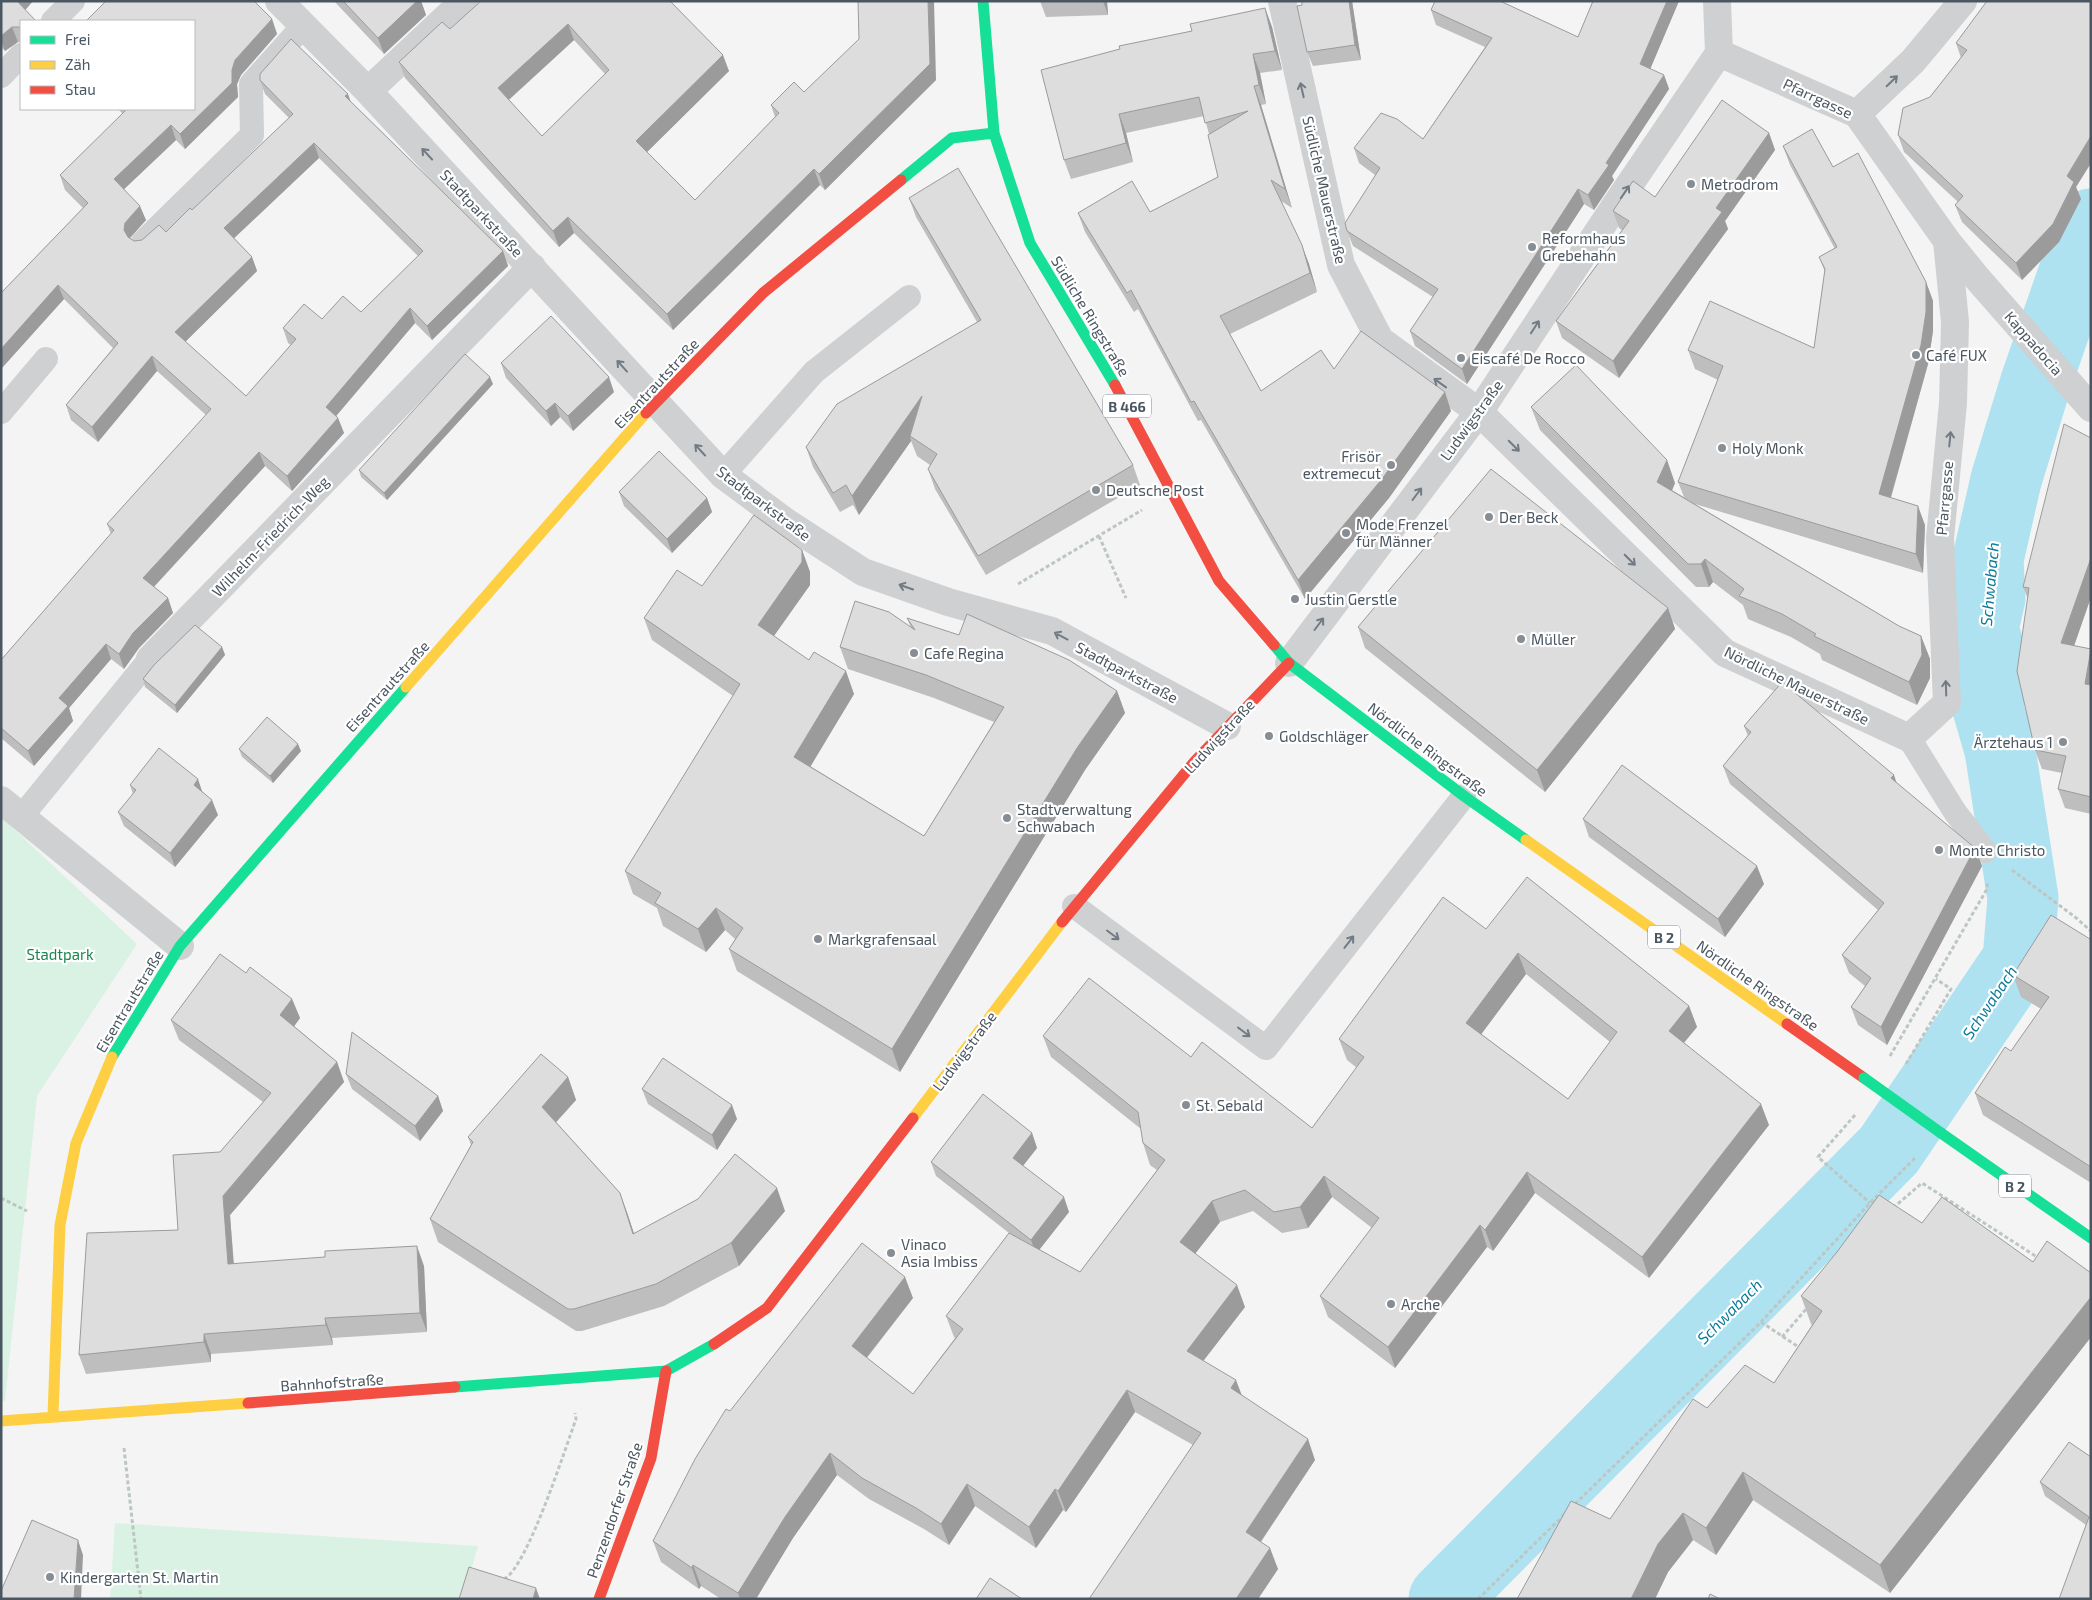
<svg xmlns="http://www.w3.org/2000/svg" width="2092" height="1600" font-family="'Exo 2',sans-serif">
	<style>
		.green { fill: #d9f2e3 }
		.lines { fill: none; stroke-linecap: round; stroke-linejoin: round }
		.river { stroke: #aee2f0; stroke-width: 71 }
		.path { stroke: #bcc7c4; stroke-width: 3; stroke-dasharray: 4 2.5; stroke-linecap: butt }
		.lane { stroke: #ced0d2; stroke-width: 24 }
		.street { stroke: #ced0d2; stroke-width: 28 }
		.fast { stroke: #16e098; stroke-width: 11 }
		.slow { stroke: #ffcf43; stroke-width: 11 }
		.jam { stroke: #f24e42; stroke-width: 11 }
		.fast-bridge { stroke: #16e098; stroke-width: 11 }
		.wall { fill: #bebebf; fill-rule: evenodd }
		.shaded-wall { fill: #9b9b9b }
		.building { fill: #ddddde; stroke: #9b9b9b; fill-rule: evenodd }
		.oneway { stroke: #727b83 }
		.poi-dot { fill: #868d94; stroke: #fff; stroke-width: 2 }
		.labels { text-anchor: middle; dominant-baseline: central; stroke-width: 4.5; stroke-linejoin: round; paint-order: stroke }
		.shield { fill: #fff; stroke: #808990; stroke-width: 1 }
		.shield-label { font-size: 14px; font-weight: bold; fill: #4a5661 }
		.street-label { font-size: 15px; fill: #4a5661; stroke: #fff }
		.poi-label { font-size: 15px; fill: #4a5661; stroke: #fff; text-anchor: start }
		.park-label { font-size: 15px; fill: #17864f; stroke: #fff }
		.water-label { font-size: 16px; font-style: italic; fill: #0c7c9b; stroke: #fff }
	</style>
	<rect width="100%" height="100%" fill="#f4f4f4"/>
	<path class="green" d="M1,817L137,944L37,1096L5,1401L1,1402Z
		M115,1523L478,1546L463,1599H110Z"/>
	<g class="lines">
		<path class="river" d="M1444,1599L1889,1150L2018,960L2023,898L2000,750L1987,705L1996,675L1983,628L1990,598L1988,559L2006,480L2036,382L2091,224"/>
		<path class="path" d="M1099,536L1126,598
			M1018,584L1142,510
			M2012,870L2075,917L2091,931
			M1890,1056L1987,889V883
			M1906,1064L1951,989L1936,979
			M1855,1115L1818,1157L1870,1203
			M1,1198L27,1211
			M1893,1208L1922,1183L2037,1257
			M1761,1322L1800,1348
			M1782,1337L1807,1308
			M124,1448L141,1599
			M1575,1504L1761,1322L1870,1203L1915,1158
			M504,1579C527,1568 565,1449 576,1419L575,1413
			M1478,1599L1565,1514"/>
		<path class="lane" d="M53,21L73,1
			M1,76L21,55
			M143,242L252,135L251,84L303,26
			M1,412L46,359
			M723,475L814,372L909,297
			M1909,738L1955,812L1985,851
			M22,816L150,659
			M1074,906L1266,1048L1464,796"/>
		<path class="street" d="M279,1L368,91L723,475L786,522L863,572L948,602L1052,631L1227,726
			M1282,1L1341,265L1380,340L1479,412L1725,653L1909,738L1947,703L1940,538L1953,403L1955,322L1947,241
			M1717,1L1719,53
			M1719,53L1857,114L1947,241L1977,278L2091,408
			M368,91L464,1
			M1857,114L1913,61L1963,1
			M150,659L532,267
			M1289,663L1479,412L1617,203L1719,53
			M1,800L180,946"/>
		<path class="fast" d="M983,1L994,133L1030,243L1115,385
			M901,180L952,138L994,133
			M1274,645L1289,663L1464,796L1526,840
			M112,1057L180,946L406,687
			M1941,1133L2091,1238
			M455,1387L666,1371L714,1344"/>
		<path class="slow" d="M406,687L646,413
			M1526,840L1787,1024
			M913,1118L1062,922
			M53,1416L60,1225L76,1143L112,1057
			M1,1421L248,1403"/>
		<path class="jam" d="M1115,385L1219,581L1274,645
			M646,413L763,293L901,180
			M1062,922L1195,761L1289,663
			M1787,1024L1864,1078
			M714,1344L767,1308L913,1118
			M248,1403L455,1387
			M599,1599L651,1458L666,1371"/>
		<path class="fast-bridge" d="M1864,1078L1941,1133"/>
	</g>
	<path class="wall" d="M1,1H33L25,10L21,21V42H18L5,51L1,47Z
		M334,1H421L426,15L384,54Z
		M670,1L729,71L647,152L695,200L775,117L771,105L804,92L936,80L825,190L820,185L673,330L574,233L559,247L405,78L399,62L450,29ZM574,40L605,74L542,136L509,100Z
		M1040,1H1107L1108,15L1046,17Z
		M1352,1L1361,60L1313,66L1307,52L1302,5Z
		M1679,1L1650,69L1664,75L1669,89L1612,176L1614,180L1594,210L1584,204L1467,384L1415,346L1410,331L1433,297L1353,246L1347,231L1375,175L1359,163L1354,148L1423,139L1485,47L1436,25L1431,10L1578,37Z
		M2091,1V163L2076,187L2081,199L2059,242L2022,280L1962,222L1955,205L1958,202L1904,152L1898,135L1930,97L1961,58L1956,43Z
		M1265,8L1272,27L1282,70L1260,73L1266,104L1261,105L1292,208L1281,201L1309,264L1317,292L1230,334L1261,391L1334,369L1451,411L1389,498L1305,599L1201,420L1198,421L1138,309L1134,312L1085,232L1078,213L1150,212L1218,177L1209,134L1204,116L1126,133L1133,162L1071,179L1064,160L1192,31Z
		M272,19L277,34L241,75L237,84L238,97L185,149L176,140L124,189L146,220L130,238L134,241L142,240L166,232L192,210L289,118L265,94L260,80L350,101L503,251L508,266L432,340L415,323L336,416L338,418L344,433L292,491L265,466L154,587L168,598L173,613L139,648L124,669L111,659L69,708L73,721L34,766L1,738V660L111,534L107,524L206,415L157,371L98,442L71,420L66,405L113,348L64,299L1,369V293L83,208L65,190L60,175L123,114L118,109H194ZM319,158L418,256L361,312L283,328L288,343L291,345L246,396L185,342L257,271L252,257L234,238Z
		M1769,133L1775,150L1725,221L1728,229L1619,378L1562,338L1556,321L1622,230L1619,228L1613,211L1655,197Z
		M1783,146L1833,167L1926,282L1933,301V331L1928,364L1891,498L1925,525L1923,573L1695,504L1899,626L1921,636L1930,659V678L1917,705L1822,660L1820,654L1791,637L1748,619L1743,605L1713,582L1709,587H1696L1540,430L1531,407L1675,483L1672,490L1684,497L1678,482L1718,380L1695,369L1688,350L1814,348L1825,272L1819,257L1835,249L1790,165Z
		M909,198L1133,465L1140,485L986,575L935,489L928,469L930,465L917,456L911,441L859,515L853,505L840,512L813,467L806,447L977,322L916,217Z
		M501,363L614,392L573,431L560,417L551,426L506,378Z
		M493,384L387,500L361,477L359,470Z
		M2091,438V597L2074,646L2091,649V814L2065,808L2058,789L2062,773L2042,769L2035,750L2028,599L2023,587Z
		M619,492L707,498L712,512L672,553L624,506Z
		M802,550L810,572V585L774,636L854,694L810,766L924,836L994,722L934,698L848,669L840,647L911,628L907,618L1117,691L1125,713L1085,770L900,1072L737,971L729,949L735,939L725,930L706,952L663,926L657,908L633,894L625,871L733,696L652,640L644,618L702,586Z
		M1668,608L1675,629L1545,792L1365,648L1358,627Z
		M222,647L225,655L177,713L145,687L143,679Z
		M1744,726L1896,783L1975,848L1982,866L1887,1045L1858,1025L1851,1007L1865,986L1849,973L1842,955L1878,910L1730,784L1723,766L1748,736Z
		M239,749L301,751L273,783L242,757Z
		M130,785L203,792L218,815L175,867L124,826L118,812L133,794Z
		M1583,819L1764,884L1725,937L1589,837Z
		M1486,929L1689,1006L1697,1027L1684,1043L1769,1125L1649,1278L1535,1193L1493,1251L1487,1247L1395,1368L1328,1317L1320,1296L1372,1228L1332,1197L1308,1228L1282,1233L1253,1211L1220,1222L1195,1253L1245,1307L1203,1361L1315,1460L1261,1542L1278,1569L1258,1599H1089L1193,1445L1135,1412L1066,1512L1063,1510L1036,1548L975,1506L949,1545L924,1529L869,1499L837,1475L793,1538L756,1599H721L701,1586L699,1589L661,1562L653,1541L730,1411L913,1298L867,1358L913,1394L955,1338L954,1337L946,1316L1009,1233L936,1176L931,1162L1032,1133L1037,1148L1023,1166L1069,1212L1039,1250L1080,1272L1157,1170L1150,1165L1143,1143L1141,1129L1051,1057L1043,1036L1191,1057L1312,1128L1357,1068L1347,1060L1339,1039ZM1526,974L1610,1042L1568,1099L1481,1034Z
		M2091,937V1183L1983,1115L1975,1093L2011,1051L2041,1009L2021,997L2013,975L2090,939Z
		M246,973L292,999L300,1018L294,1026L337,1062L344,1082L230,1215L234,1264L424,1266L427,1332L332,1338L333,1345L211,1354V1362L86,1374L79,1355L178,1230L220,1152L263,1102L179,1040L171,1020Z
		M346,1074L438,1096L443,1111L420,1141L352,1089Z
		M568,1077L576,1100L556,1122L620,1193L634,1233L785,1211L739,1266L664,1306L582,1331H576L438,1242L430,1219L471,1145L468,1137Z
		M642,1089L737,1119L717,1150L648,1104Z
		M1922,1223L2033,1262L2091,1273V1337L1890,1593L1753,1500L1716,1555L1693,1540L1668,1572L1655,1599H1517L1610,1519L1707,1408L1774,1383L1812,1325L1811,1324L1801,1296Z
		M2091,1457V1599L2086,1525L2045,1496L2040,1482Z"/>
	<path class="shaded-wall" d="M16,1H33L21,15Z
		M417,1H421L426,15L384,54L378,38Z
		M928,1H934L936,80L825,190L819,174Z
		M1103,1H1107L1108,15Z
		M1349,1H1352L1361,60L1355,45Z
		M1667,1H1679L1646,79L1640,64Z
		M1265,8L1272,27L1282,70L1275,51Z
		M272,19L277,34L241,75L237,84L238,97L185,149L180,134L235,60Z
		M568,24L574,40L504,104L498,88Z
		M12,27L18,42L5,51L1,40V36Z
		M1253,54L1260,73L1266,104L1259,85Z
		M723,55L729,71L642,157L636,141Z
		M1664,75L1669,89L1612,176L1614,180L1594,210L1588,195L1606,163Z
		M1254,86L1261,105L1292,208L1285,189Z
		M348,94L353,108L345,96Z
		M1119,114L1126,133L1133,162L1126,143Z
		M171,125L176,140L119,194L114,179Z
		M1769,133L1775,150L1725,221L1728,229L1619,378L1613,361L1716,208Z
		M2091,136V163L2076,187L2081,199L2059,242L2022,280L2016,263Z
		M314,143L319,158L229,243L224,228Z
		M814,169L820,185L673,330L667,314Z
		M1578,189L1584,204L1467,384L1462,369Z
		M140,206L146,220L130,238V245L124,230L125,223Z
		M568,217L574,233L559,247L553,231Z
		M1302,245L1309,264L1317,292L1310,273Z
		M503,251L508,266L432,340L427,326Z
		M252,257L257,271L180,347L175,332Z
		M1926,282L1933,301V331L1928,364L1886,514L1879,494Z
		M58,285L64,299L1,369V349Z
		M410,308L415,323L331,422L326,407Z
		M152,356L157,371L98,442L92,427Z
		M490,377L493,384L387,500L384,493Z
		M609,377L614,392L573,431L568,416Z
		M1445,392L1451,411L1389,498L1305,599L1298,580Z
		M922,396L910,436L911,441L859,515L852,496Z
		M555,403L560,417L551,426L546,411Z
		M338,418L344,433L292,491L287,476Z
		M259,452L265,466L148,593L143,578Z
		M1667,460L1675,483L1666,505L1657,482Z
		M707,498L712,512L672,553L667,539Z
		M1918,506L1925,525L1923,573L1916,554Z
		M802,550L810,572V585L766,647L758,625Z
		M2091,558V597L2068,663L2061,643Z
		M1705,559L1713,582L1709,587L1701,564Z
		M168,598L173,613L139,648L124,669L119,654L133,633Z
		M1668,608L1675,629L1545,792L1537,770Z
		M1921,636L1930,659V678L1917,705L1909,682Z
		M106,644L111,659L69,708L73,721L34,766L28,751L59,698Z
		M222,647L225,655L177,713L175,705Z
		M2091,649V700L2085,684Z
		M846,671L854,694L803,779L794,757Z
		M1117,691L1125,713L1085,770L900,1072L892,1049L1077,748Z
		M298,744L301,751L273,783L270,776Z
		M1894,775L1900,793L1891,778Z
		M198,779L203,794L194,785Z
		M212,800L218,815L175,867L170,853Z
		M1975,848L1982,866L1887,1045L1881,1027Z
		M1757,866L1764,884L1725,937L1718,919Z
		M716,908L725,930L706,952L698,929Z
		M1518,953L1526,974L1474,1044L1466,1023Z
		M292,999L300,1018L288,1035L280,1015Z
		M1689,1006L1697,1027L1676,1052L1669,1031Z
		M337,1062L344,1082L230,1215L235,1284L228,1264L223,1196Z
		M568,1077L576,1100L550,1129L542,1107Z
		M438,1096L443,1111L420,1141L415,1126Z
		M1761,1104L1769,1125L1649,1278L1642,1257Z
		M732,1105L737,1119L717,1150L712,1135Z
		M1032,1133L1037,1148L1018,1172L1013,1158Z
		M1527,1172L1535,1193L1493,1251L1485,1230Z
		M1324,1176L1332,1197L1308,1228L1300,1207Z
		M777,1188L785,1211L739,1266L731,1243Z
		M620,1193L628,1215L641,1256L633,1234Z
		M1064,1197L1069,1212L1036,1254L1031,1240Z
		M1212,1201L1220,1222L1188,1263L1180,1242Z
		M1480,1225L1487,1247L1395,1368L1388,1347Z
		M417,1246L424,1266L427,1332L420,1313Z
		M905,1277L913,1298L859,1367L852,1346Z
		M1237,1285L1245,1307L1194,1373L1187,1351Z
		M2091,1297V1337L1890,1593L1880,1565Z
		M325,1318L332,1338L333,1345L326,1325Z
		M204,1334L211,1354V1362L204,1342Z
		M1236,1380L1244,1401L1231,1388Z
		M1127,1390L1135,1412L1066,1512L1058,1491Z
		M1308,1439L1315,1460L1253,1553L1246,1532Z
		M830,1453L837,1475L793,1538L756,1599H740L738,1593L785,1517Z
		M1743,1472L1753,1500L1716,1555L1706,1528Z
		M967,1484L975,1506L949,1545L941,1524Z
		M1055,1489L1063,1510L1036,1548L1029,1527Z
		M1683,1513L1693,1540L1668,1572L1655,1599H1631L1658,1544Z
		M78,1540L83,1555L81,1599H74Z
		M1270,1548L1278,1569L1258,1599H1236Z
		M693,1565L701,1586L699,1589L692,1568Z
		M536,1588L540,1599H533Z"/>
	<path class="building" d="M1,1H17L36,21H21V28L19,27H12L1,36Z
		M106,1H254L272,19L235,60L232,70V83L180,134L171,125L114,179L140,206L125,223L124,230L128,237L134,241L142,240L159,225L166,232L190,208L192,210L293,114L260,80V74L291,39L348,94L345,96L503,251L427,326L410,308L326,407L338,418L287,476L259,452L143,578L168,598L133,633L119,654L106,644L59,698L68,706L28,751L1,728V660L114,530L107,524L211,409L152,356L92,427L66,405L118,343L58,285L1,349V293L88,203L60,175L127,109H194V21H86ZM314,143L423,251L361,312L343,296L322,319L304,304L283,328L296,339L246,396L175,332L252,257L224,228Z
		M343,1H417L378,38Z
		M481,1H670L723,55L636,141L695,200L779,113L771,105L794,82L804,92L859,39L858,1H928L930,64L819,174L814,169L667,314L568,217L553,231L399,62L442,22L450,29ZM568,24L609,70L542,136L498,88Z
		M1302,1H1349L1355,45L1307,52L1297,6L1302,5Z
		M1435,1H1500L1578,37L1593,1H1667L1640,64L1664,75L1606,163L1609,165L1588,195L1578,189L1462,369L1410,331L1438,289L1347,231L1345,223L1380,168L1354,148L1381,113L1397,119L1423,139L1492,38L1431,10Z
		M1987,1H2091V136L2067,176L2074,182L2053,224L2016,263L1955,205L1963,196L1898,135L1903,108L1930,97L1967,50L1956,43Z
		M1265,8L1275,51L1253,54L1259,85L1254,86L1285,189L1271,180L1302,245L1310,273L1220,316L1261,391L1321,350L1334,369L1361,331L1445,392L1382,479L1298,580L1194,401L1191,402L1131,290L1127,293L1078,213L1132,181L1150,212L1218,177L1208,135L1248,111L1205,123L1199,97L1119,114L1126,143L1064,160L1041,70L1120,49L1119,46L1192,31L1190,24Z
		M1722,100L1769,133L1716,208L1722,212L1613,361L1556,321L1629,221L1613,211L1633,181L1655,197Z
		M1812,129L1833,167L1858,153L1926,282V312L1921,345L1879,494L1918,506L1916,554L1678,482L1723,366L1688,350L1710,301L1814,348L1825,269L1819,257L1837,247L1783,146Z
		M958,168L1133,465L978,556L928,469L937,454L910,436L922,396L852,496L846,485L833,493L806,447L837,404L981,320L909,198Z
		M551,316L609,377L568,416L555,403L546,411L501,363Z
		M465,354L490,377L384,493L359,470Z
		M1576,365L1667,460L1657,482L1899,626L1921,636L1922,655L1909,682L1814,636L1816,634L1782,614L1739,596L1744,589L1705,559L1701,564H1688L1531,407Z
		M2064,424L2091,438V558L2061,643L2091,649L2085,684L2091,685V797L2058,789L2066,756L2035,750L2017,671L2029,588L2023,587Z
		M659,451L707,498L667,539L619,492Z
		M1491,469L1668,608L1537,770L1358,627Z
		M754,515L802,550V562L758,625L809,660L814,652L846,671L794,757L924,836L1004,707L926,675L840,647L855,601L889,612L915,630L907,618L959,635L967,614L1069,660L1117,691L1077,748L892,1049L729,949L743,928L716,908L698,929L655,903L661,893L625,871L740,684L644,618L677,570L702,586Z
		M195,625L222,647L175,705L143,679L154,665Z
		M1782,682L1894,775L1891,778L1975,848L1881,1027L1851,1007L1871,978L1842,955L1884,903L1723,766L1751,732L1744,726Z
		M267,717L298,744L270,776L239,749Z
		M159,748L198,779L194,785L212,800L170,853L118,812L136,790L130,785Z
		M1622,765L1757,866L1718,919L1583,819Z
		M1527,877L1689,1006L1669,1031L1761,1104L1642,1257L1527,1172L1485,1230L1480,1225L1388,1347L1320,1296L1379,1218L1324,1176L1300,1207L1274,1212L1245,1190L1212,1201L1180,1242L1237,1285L1187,1351L1236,1380L1231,1388L1308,1439L1246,1532L1270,1548L1236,1599H1089L1201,1433L1127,1390L1058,1491L1055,1489L1029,1527L967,1484L941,1524L916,1508L862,1478L830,1453L785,1517L738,1593L693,1565L692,1568L653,1541L695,1459L726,1409L730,1411L862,1243L905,1277L852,1346L913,1394L963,1329L946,1316L1009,1233L1080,1272L1165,1160L1143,1143L1138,1112L1043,1036L1089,978L1191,1057L1202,1042L1312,1128L1364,1057L1339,1039L1443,897L1486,929ZM1518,953L1617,1032L1568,1099L1466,1023Z
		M2051,915L2090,939L2091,937V1167L1975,1093L2005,1047L2011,1051L2049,997L2013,975Z
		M220,954L246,973L250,967L292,999L280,1015L337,1062L223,1196L228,1264L325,1257V1251L417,1246L420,1313L325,1318L326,1325L204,1334V1342L79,1355L87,1233L178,1230L173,1155L220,1152L271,1093L171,1020Z
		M352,1032L438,1096L415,1126L346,1074Z
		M541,1054L568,1077L542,1107L620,1193L633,1234L698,1199L735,1154L777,1188L731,1243L656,1284L574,1309H568L430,1219L473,1142L468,1137Z
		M663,1058L732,1105L712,1135L642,1089Z
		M983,1094L1032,1133L1013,1158L1064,1197L1031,1240L931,1162Z
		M1879,1195L1922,1223L1942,1197L2033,1262L2047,1241L2091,1273V1297L1880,1565L1743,1472L1706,1528L1683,1513L1658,1544L1631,1599H1517L1571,1501L1610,1519L1693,1399L1707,1408L1745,1365L1774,1383L1822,1311L1801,1296L1837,1252Z
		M2069,1442L2091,1457V1599H2059L2089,1517L2040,1482Z
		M32,1520L78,1540L74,1599H1V1591Z
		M469,1567L536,1588L533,1599H459Z
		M990,1578L1022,1599H976Z
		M1710,1594L1720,1599H1708Z"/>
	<defs><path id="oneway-shaft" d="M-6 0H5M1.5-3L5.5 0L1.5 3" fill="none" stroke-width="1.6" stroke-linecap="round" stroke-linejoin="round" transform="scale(1.25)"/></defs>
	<g class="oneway">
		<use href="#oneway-shaft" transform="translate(1892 81) rotate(-44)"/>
		<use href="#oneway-shaft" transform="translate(1302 90) rotate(-103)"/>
		<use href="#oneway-shaft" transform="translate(427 154) rotate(-133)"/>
		<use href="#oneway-shaft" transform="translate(1625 192) rotate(-56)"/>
		<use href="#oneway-shaft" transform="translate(1535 327) rotate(-57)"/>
		<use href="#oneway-shaft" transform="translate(622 366) rotate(-132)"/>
		<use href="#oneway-shaft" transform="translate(1440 383) rotate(-144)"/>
		<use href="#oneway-shaft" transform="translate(1950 439) rotate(-84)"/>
		<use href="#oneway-shaft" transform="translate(1514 446) rotate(45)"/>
		<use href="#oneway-shaft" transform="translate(700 450) rotate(-133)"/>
		<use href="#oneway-shaft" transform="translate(1417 494) rotate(-53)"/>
		<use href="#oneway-shaft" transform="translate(1630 560) rotate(45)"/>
		<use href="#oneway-shaft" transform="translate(906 587) rotate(-161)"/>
		<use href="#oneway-shaft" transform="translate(1319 624) rotate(-53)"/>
		<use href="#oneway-shaft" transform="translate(1061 636) rotate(-152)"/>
		<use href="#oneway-shaft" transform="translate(1946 688) rotate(-92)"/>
		<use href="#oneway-shaft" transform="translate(1113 935) rotate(37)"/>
		<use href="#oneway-shaft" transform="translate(1349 942) rotate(-52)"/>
		<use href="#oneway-shaft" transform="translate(1244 1032) rotate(37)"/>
	</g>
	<g class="poi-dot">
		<circle cx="1691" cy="184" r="5"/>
		<circle cx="1532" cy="247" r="5"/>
		<circle cx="1916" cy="355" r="5"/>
		<circle cx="1461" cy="358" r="5"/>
		<circle cx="1722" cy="448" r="5"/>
		<circle cx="1391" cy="465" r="5"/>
		<circle cx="1096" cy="490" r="5"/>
		<circle cx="1489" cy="517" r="5"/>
		<circle cx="1346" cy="533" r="5"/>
		<circle cx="1295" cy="599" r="5"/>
		<circle cx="1521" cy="639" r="5"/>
		<circle cx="914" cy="653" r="5"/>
		<circle cx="1269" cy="736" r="5"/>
		<circle cx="2063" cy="742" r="5"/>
		<circle cx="1007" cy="818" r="5"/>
		<circle cx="1939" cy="850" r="5"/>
		<circle cx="818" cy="939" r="5"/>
		<circle cx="1186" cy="1105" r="5"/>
		<circle cx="891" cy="1253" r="5"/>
		<circle cx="1391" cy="1304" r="5"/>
		<circle cx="50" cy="1577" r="5"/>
	</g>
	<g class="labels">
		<g class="shield">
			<rect x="1103" y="394.5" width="48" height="23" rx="4"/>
			<rect x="1648" y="925.5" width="32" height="23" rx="4"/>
			<rect x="1999" y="1174.5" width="32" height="23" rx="4"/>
		</g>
		<g class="shield-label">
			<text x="1127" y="406">B 466</text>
			<text x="1664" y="937">B 2</text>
			<text x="2015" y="1186">B 2</text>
		</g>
		<g class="street-label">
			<text transform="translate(1818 98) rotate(25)">Pfarrgasse</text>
			<text transform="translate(1325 190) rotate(77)">Südliche Mauerstraße</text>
			<text transform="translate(482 213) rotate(47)">Stadtparkstraße</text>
			<text transform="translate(1091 316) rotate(59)">Südliche Ringstraße</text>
			<text transform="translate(2034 343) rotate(49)">Kappadocia</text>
			<text transform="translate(656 383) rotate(-47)">Eisentrautstraße</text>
			<text transform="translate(1471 420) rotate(-54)">Ludwigstraße</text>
			<text transform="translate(1944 498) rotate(-85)">Pfarrgasse</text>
			<text transform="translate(764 503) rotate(37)">Stadtparkstraße</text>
			<text transform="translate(270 536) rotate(-46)">Wilhelm-Friedrich-Weg</text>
			<text transform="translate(1127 672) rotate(28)">Stadtparkstraße</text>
			<text transform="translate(1797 685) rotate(26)">Nördliche Mauerstraße</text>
			<text transform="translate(387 686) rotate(-48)">Eisentrautstraße</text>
			<text transform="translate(1219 736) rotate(-47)">Ludwigstraße</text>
			<text transform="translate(1428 749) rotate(37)">Nördliche Ringstraße</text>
			<text transform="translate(1758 985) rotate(35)">Nördliche Ringstraße</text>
			<text transform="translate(129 1001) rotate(-59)">Eisentrautstraße</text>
			<text transform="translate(964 1051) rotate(-53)">Ludwigstraße</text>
			<text transform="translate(332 1382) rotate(-4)">Bahnhofstraße</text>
			<text transform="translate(614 1510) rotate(-71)">Penzendorfer Straße</text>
		</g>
		<g class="poi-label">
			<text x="1701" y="184">Metrodrom</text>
			<text x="1542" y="238">Reformhaus<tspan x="1542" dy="17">Grebehahn</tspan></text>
			<text x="1926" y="355">Café FUX</text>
			<text x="1471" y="358">Eiscafé De Rocco</text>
			<text x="1732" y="448">Holy Monk</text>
			<text x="1381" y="456" text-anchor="end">Frisör<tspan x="1381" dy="17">extremecut</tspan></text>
			<text x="1106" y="490">Deutsche Post</text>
			<text x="1499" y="517">Der Beck</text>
			<text x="1356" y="524">Mode Frenzel<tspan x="1356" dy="17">für Männer</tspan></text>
			<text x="1305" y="599">Justin Gerstle</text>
			<text x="1531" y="639">Müller</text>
			<text x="924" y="653">Cafe Regina</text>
			<text x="1279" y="736">Goldschläger</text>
			<text x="2053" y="742" text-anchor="end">Ärztehaus 1</text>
			<text x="1017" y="809">Stadtverwaltung<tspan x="1017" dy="17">Schwabach</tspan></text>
			<text x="1949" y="850">Monte Christo</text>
			<text x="828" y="939">Markgrafensaal</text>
			<text x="1196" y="1105">St. Sebald</text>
			<text x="901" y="1244">Vinaco<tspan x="901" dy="17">Asia Imbiss</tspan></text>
			<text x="1401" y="1304">Arche</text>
			<text x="60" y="1577">Kindergarten St. Martin</text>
		</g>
		<g class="park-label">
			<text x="60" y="954">Stadtpark</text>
		</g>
		<g class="water-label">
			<text transform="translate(1989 584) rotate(-85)">Schwabach</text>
			<text transform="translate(1989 1002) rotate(-56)">Schwabach</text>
			<text transform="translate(1729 1311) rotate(-45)">Schwabach</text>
		</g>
	</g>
	<rect width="2092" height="1600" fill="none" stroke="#4a5661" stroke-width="5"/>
	<rect x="20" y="20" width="175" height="90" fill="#ffffff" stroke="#b7bbc0"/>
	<rect x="30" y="36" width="25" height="8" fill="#16e098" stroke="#b7bbc0"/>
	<text x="65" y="45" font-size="15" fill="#4a5661">Frei</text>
	<rect x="30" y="61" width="25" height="8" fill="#ffcf43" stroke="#b7bbc0"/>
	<text x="65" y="70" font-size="15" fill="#4a5661">Zäh</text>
	<rect x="30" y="86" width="25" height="8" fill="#f24e42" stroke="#b7bbc0"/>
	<text x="65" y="95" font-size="15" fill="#4a5661">Stau</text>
</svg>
